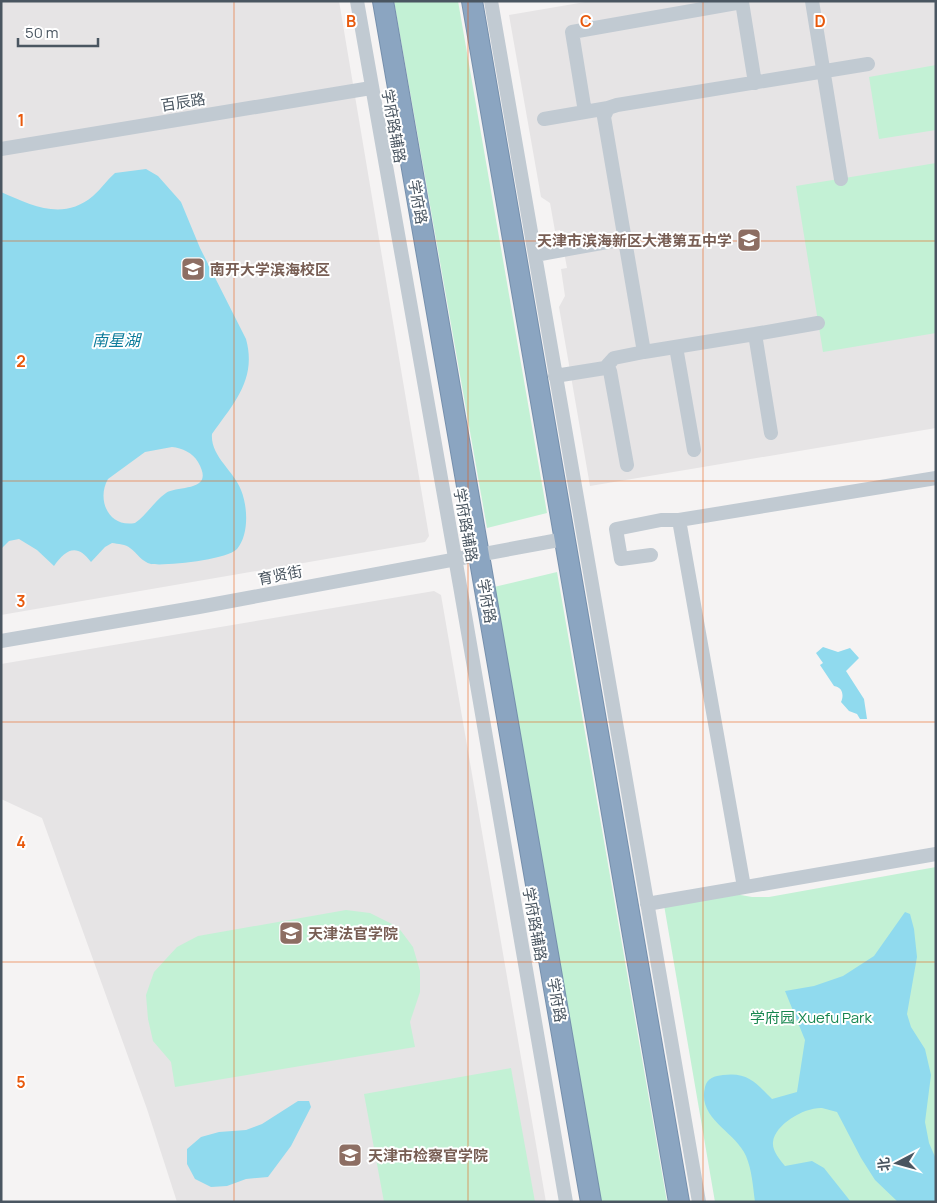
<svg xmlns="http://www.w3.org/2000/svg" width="937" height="1203" font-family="Manrope,'Noto Sans SC',sans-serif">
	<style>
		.education { fill: #e6e4e5 }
		.green { fill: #c3f1d5 }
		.water { fill: #90daee; fill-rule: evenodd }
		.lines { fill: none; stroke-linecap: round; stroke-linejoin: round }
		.highway-casing { stroke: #7690ad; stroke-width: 22 }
		.minor { stroke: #c1cad2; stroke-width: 14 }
		.highway { stroke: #8ba5c1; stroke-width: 20 }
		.grid { fill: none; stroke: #e8590c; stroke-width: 1; stroke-opacity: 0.55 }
		.labels { text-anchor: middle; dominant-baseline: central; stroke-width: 4; stroke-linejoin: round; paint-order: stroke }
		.street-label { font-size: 15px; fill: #4a5661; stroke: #fff }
		.education-label { font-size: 15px; font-weight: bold; fill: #785e54; stroke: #fff; text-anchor: start }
		.park-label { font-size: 15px; fill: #17864f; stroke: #fff }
		.water-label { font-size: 16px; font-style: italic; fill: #0c7c9b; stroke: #fff }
		.grid-label { font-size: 16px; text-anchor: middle; font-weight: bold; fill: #e8590c; stroke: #fff; stroke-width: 4; stroke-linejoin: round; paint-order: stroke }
	</style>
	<rect width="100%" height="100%" fill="#f5f3f3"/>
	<path class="education" d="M1,1H339L429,536L425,542L1,615Z
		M591,1H936V428L590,486L559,307L565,296L561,269L567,268L560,230L555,231L550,203L541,197L509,15Z
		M434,591L441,595L546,1202H177L147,1109L42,818L1,799V664Z"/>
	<path class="green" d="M394,1H458L547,513L487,528Z
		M936,65V130L879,139L869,77Z
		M936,163V333L823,352L796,186Z
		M557,572L667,1202H600L494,587Z
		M936,867V1202H715L664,905L735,894L752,897H769Z
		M346,910L370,913L398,927L413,947L420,971V992L410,1022L415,1047L175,1087L171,1062L153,1041L148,1019L146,995L154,972L177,947L198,936Z
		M511,1068L535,1202H384L364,1094Z"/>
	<path class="water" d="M146,169L158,176L181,202L200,248L246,339C257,379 234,403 212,434C210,456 234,471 241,490C248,507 249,535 237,549C226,560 167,566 151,564C142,562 137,553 130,548C126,544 118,544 112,543L105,547L91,562C77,543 66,549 54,566L37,550L19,539L9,541L1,549V192C33,206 63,221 93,196C101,189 107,180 115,173ZM172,447C182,448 193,453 198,462C216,493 178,485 166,493C154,501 147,515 135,523C109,528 96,500 108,479L145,452Z
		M823,647L838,652L850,648L859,658L846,671L864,699L867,719H860L857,714L849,711L841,702C844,696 843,687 834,686L820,665L823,663L816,653Z
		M905,912L910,914L914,929L917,957L907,1014L911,1027L925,1049L931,1075L925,1122L929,1143L936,1159V1202H898L875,1180L861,1158L837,1112C832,1111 827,1109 822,1108C805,1107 775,1124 773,1142C772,1151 780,1160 785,1166L812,1161L824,1168L851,1202H755C753,1187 752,1170 746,1156C735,1131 697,1119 705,1087C707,1078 715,1076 723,1075C748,1072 755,1082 772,1099L797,1092L805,1040L785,991L814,986L843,976L874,956Z
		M298,1101H309L311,1107L291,1146L268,1177L246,1179L227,1186L211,1187L195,1179L187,1164V1149L201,1137L219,1132L246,1130L262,1124Z"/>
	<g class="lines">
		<g class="highway-casing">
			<path id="highway" d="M383,1L591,1202
				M472,1L679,1202"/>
		</g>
		<path class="minor" d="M357,1L460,586L566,1202
			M491,1L699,1202
			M812,1L841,179
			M585,112L572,32L742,2L755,83
			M544,119L608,108
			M1,149L371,88
			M535,255L624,239
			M755,334L818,323
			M676,347L694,450
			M605,368L610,371L627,465
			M555,376L605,368L614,358L644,352
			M771,433L755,334L644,352L604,117L608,108L617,105L868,64
			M679,520L744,887
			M651,555L621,559L616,529L661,520H679L936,478
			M1,641L199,607L564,539
			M647,904L936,854"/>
		<use href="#highway" class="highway"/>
	</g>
	<path class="grid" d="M234,1V1202M468,1V1202M703,1V1202M1,241H936M1,481H936M1,722H936M1,962H936"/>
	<defs>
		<g id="school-square" transform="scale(1.25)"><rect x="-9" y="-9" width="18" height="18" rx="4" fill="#8d6e63" stroke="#fff"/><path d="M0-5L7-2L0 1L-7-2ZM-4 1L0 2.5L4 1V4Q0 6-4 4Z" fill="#fff"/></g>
		<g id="university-square" transform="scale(1.25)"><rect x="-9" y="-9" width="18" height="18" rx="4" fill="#8d6e63" stroke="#fff"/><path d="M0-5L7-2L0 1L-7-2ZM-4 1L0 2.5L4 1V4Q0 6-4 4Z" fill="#fff"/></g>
	</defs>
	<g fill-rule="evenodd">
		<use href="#school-square" x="749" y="240"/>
		<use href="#university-square" x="193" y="269"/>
		<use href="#university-square" x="291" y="933"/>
		<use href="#university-square" x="350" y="1155"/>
	</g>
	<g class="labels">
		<g class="street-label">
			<text transform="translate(183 102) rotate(-9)">百辰路</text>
			<text transform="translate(394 126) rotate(80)">学府路辅路</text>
			<text transform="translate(418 202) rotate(80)">学府路</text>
			<text transform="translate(466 525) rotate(80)">学府路辅路</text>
			<text transform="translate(280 575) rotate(-11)">育贤街</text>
			<text transform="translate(487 601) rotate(80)">学府路</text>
			<text transform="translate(535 924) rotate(80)">学府路辅路</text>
			<text transform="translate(557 1000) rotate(80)">学府路</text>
		</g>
		<g class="education-label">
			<text x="732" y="240" text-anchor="end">天津市滨海新区大港第五中学</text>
			<text x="210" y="269">南开大学滨海校区</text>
			<text x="308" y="933">天津法官学院</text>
			<text x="368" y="1155">天津市检察官学院</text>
		</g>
		<g class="park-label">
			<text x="811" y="1017">学府园 Xuefu Park</text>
		</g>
		<g class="water-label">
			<text x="116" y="340">南星湖</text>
		</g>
	</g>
	<g class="grid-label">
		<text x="351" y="27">B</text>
		<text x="586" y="27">C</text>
		<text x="820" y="27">D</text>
		<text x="21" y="126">1</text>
		<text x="21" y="367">2</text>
		<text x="21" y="607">3</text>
		<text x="21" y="848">4</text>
		<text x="21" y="1088">5</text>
	</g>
	<rect width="937" height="1203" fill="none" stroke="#4a5661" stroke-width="5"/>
	<g transform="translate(897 1163) rotate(264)" stroke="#ffffff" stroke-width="4" paint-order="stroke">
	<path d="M0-4L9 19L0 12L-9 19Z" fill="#4a5661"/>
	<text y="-8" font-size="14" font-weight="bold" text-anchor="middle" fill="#4a5661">北</text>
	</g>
	<path d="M18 38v8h80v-8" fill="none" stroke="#4a5661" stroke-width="2.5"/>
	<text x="25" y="38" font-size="15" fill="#4a5661" stroke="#ffffff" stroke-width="4" paint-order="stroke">50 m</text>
</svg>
